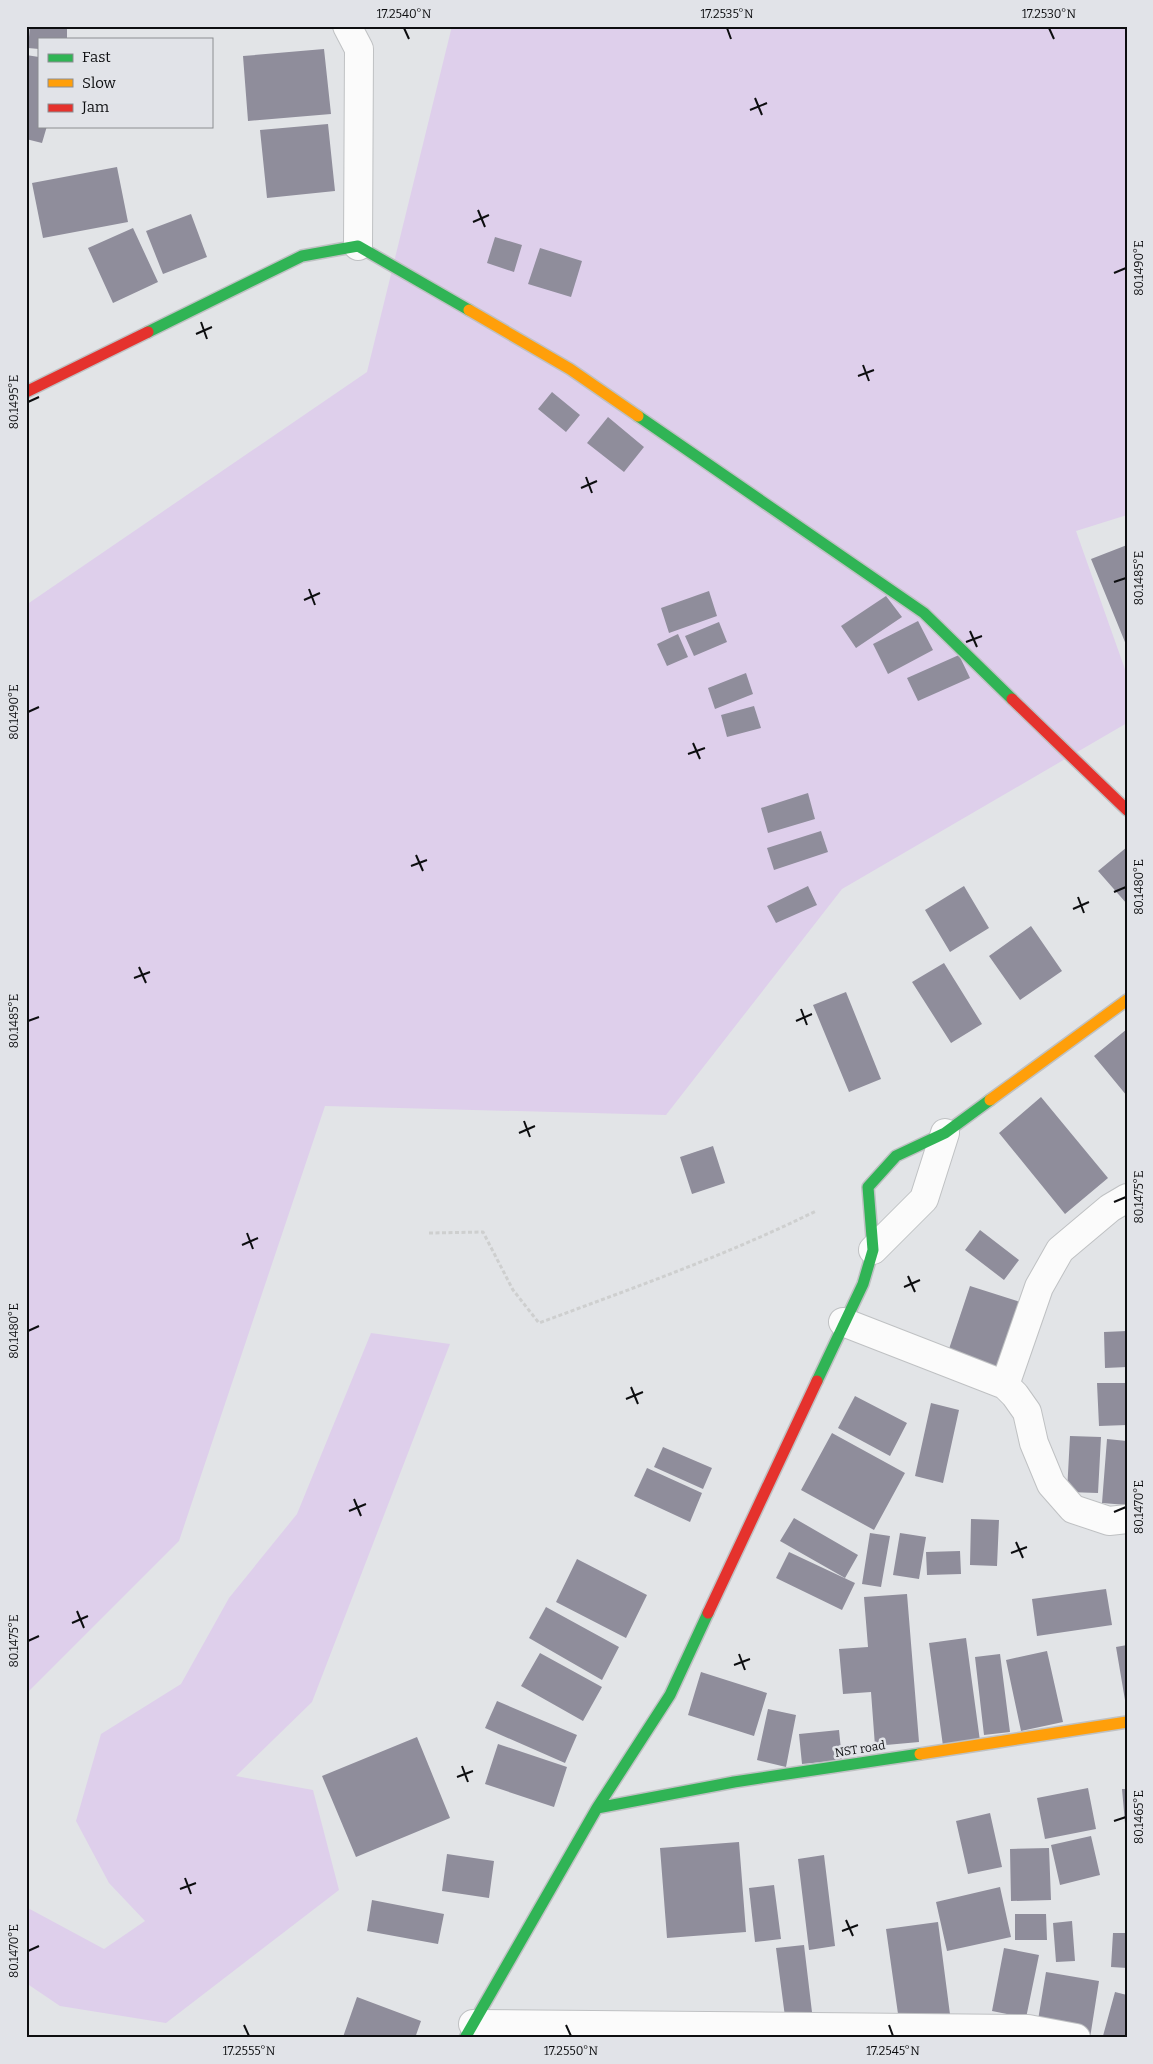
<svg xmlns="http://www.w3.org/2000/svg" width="1153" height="2064" font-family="Bitter,serif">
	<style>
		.green { fill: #decfeb }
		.building { fill: #8f8d9b }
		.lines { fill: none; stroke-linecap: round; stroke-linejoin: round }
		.street-casing { stroke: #bfc1c3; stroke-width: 30 }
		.fast-casing { stroke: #bfc1c3; stroke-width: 14 }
		.slow-casing { stroke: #bfc1c3; stroke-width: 14 }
		.jam-casing { stroke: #bfc1c3; stroke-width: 14 }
		.path { stroke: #cecfcf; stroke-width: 3; stroke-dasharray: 4 2.5; stroke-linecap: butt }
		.street { stroke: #fbfbfb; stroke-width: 28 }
		.fast { stroke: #30b455; stroke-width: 11 }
		.slow { stroke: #ff9f0a; stroke-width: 11 }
		.jam { stroke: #e5322d; stroke-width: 11 }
		.ticks { fill: none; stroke: #0d0e10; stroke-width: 2 }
		.labels { text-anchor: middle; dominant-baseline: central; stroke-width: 5; stroke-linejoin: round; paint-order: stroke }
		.street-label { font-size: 12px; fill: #0d0e10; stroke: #e1e3e8 }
		.neatline { fill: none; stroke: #0d0e10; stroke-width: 2 }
		.ticks-label { font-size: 12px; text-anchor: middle; fill: #0d0e10 }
	</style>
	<rect width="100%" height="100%" fill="#e2e4e7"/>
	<path class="green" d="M452,26H1127V515L1076,531L1127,675V723L842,889L666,1115L325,1106L179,1541L26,1694V605L367,372Z
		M371,1333L450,1344L312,1702L236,1776L313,1790L339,1890L166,2023L60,2006L26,1983V1907L104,1949L145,1921L109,1883L76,1821L101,1734L181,1684L229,1598L297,1514Z"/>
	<path class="building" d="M30,26H67V39H39V49L28,48Z
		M324,49L331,114L248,121L243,56Z
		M26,55L39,57V126H47L42,143L26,139Z
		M328,124L335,191L267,198L260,130Z
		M117,167L128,222L43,238L32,183Z
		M191,214L207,257L163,274L146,231Z
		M133,228L158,282L113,303L88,248Z
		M495,237L522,245L514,272L487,263Z
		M540,248L582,261L571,297L528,284Z
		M552,392L580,415L566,432L538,409Z
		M608,417L644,447L624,472L587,443Z
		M1127,545V647L1091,559Z
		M709,591L717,616L669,633L661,608Z
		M886,596L902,617L856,648L841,626Z
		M918,621L933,650L888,674L873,644Z
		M719,622L727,642L694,656L685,636Z
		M678,634L688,657L667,666L657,644Z
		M959,655L970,678L918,701L907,678Z
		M746,673L753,694L715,709L708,688Z
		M754,706L761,728L727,737L721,715Z
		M808,793L815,819L768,833L761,808Z
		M821,831L828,852L774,870L767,848Z
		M1127,847V904L1098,871Z
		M808,886L817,905L776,923L767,906Z
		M964,886L989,928L950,952L925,910Z
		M1031,926L1062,971L1020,1000L989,956Z
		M944,963L982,1024L951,1043L912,982Z
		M846,992L881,1079L849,1092L813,1005Z
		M1127,1029V1096L1094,1056Z
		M1041,1097L1108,1178L1065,1214L999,1133Z
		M713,1146L725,1183L692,1194L680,1157Z
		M980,1230L1019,1260L1004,1280L965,1250Z
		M970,1286L1020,1302L997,1372L947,1355Z
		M1127,1331V1367L1105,1368L1104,1332Z
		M1097,1383H1127V1425L1099,1426Z
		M855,1396L907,1423L890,1456L838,1428Z
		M931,1403L959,1410L943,1483L915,1476Z
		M832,1433L905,1473L874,1530L801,1490Z
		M1070,1436L1101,1437L1098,1493L1067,1492Z
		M1107,1439L1127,1441V1505L1102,1503Z
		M663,1447L712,1468L703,1489L654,1467Z
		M647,1468L702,1493L690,1522L634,1496Z
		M794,1518L858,1555L845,1578L780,1541Z
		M971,1519L999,1520L997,1566L970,1565Z
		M870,1533L890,1536L881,1587L862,1584Z
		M900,1533L926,1537L919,1579L893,1575Z
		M960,1551L961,1574L927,1575L926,1552Z
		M789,1552L855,1583L842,1610L776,1578Z
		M577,1559L647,1595L626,1638L556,1602Z
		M1106,1589L1112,1625L1037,1636L1032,1599Z
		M907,1594L919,1742L875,1746L871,1692L843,1694L839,1649L868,1647L864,1597Z
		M546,1607L619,1647L602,1680L529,1638Z
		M966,1638L980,1741L943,1746L929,1643Z
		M1127,1645V1706H1126L1116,1647Z
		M1047,1651L1063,1722L1021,1731L1006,1660Z
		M540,1653L602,1687L583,1721L521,1686Z
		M1000,1654L1010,1732L984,1735L975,1657Z
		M701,1672L767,1693L754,1736L688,1715Z
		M497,1701L577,1735L565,1763L485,1728Z
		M768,1709L796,1715L786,1767L757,1760Z
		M839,1730L842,1760L802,1764L799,1734Z
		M417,1737L450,1818L356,1857L322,1776Z
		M498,1744L567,1767L554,1807L485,1784Z
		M1088,1788L1096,1829L1045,1839L1037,1798Z
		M1122,1789H1127V1823H1125Z
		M990,1813L1002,1867L968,1874L956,1821Z
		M1091,1836L1100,1875L1060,1885L1051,1845Z
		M739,1842L746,1932L667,1938L660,1848Z
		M1049,1848L1051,1900L1011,1901L1010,1849Z
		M447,1854L494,1861L489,1898L442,1891Z
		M824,1855L835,1946L809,1950L798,1859Z
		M774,1885L781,1939L755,1942L749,1888Z
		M1000,1887L1011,1937L947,1951L936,1902Z
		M372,1900L444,1914L438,1944L367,1931Z
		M1015,1914H1046L1047,1940H1015Z
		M1072,1921L1075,1961L1056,1962L1053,1923Z
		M938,1922L951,2022L900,2028L886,1929Z
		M1113,1933H1127V1968L1111,1967Z
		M804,1945L814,2029L787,2032L776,1948Z
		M1004,1948L1039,1955L1026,2018L992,2011Z
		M1046,1972L1099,1981L1090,2038H1035Z
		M1115,1992L1127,1995V2038L1103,2036Z
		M357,1997L421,2021L415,2038L343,2037Z"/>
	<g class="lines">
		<g class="street-casing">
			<path id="street" d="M347,26L359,49L358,246
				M873,1250L924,1199L945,1133
				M843,1322L1005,1385L1015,1395L1027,1412L1034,1443L1051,1484L1073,1509L1109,1521L1127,1519
				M1005,1385L1039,1287L1060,1250L1110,1208L1127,1198
				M473,2024L1028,2029L1076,2038"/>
		</g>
		<g class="fast-casing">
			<path id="fast" d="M148,332L302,256L358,246L469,310
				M638,416L924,613L1012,699
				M817,1381L863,1284L873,1250L868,1187L896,1156L945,1133L990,1100
				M597,1808L734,1782L920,1754
				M465,2038L597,1808L670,1695L708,1613"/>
		</g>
		<g class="slow-casing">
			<path id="slow" d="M469,310L570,369L638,416
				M990,1100L1127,1000
				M920,1754L1127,1722"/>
		</g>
		<g class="jam-casing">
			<path id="jam" d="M26,392L148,332
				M1012,699L1127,810
				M708,1613L817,1381"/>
		</g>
		<path class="path" d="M429,1233L483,1232L513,1290L539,1323C633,1288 727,1255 816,1211"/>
		<use href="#street" class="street"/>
		<use href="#fast" class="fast"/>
		<use href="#slow" class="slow"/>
		<use href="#jam" class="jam"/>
	</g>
	<path class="ticks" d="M404,28L409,39M727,28L731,39M1049,28L1054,39M755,98L762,115M750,110L767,103M478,210L485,227M473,222L489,215M1114,273L1126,268M201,322L207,339M196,334L212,327M863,365L869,381M858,376L874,370M28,402L39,397M586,477L592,493M581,488L597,481M1114,582L1126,578M309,589L315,605M304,600L320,593M970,631L977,647M966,642L982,636M28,712L39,707M693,743L700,759M688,754L705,748M416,855L423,871M411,866L427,860M1114,892L1126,887M1078,897L1084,913M1073,909L1089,902M139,967L146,983M134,978L150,972M801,1009L807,1025M28,1021L39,1017M796,1021L812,1014M524,1121L530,1137M519,1133L535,1126M1114,1202L1126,1197M247,1233L253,1249M242,1245L258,1238M908,1276L915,1292M904,1287L920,1280M28,1331L39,1326M631,1387L638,1404M626,1399L643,1392M354,1499L361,1516M349,1511L366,1504M1114,1512L1126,1507M1016,1542L1023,1558M1011,1553L1027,1547M77,1611L84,1628M72,1623L88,1616M28,1641L39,1636M739,1654L745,1670M734,1665L750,1659M462,1766L468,1782M457,1777L473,1771M1114,1821L1126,1817M185,1878L191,1894M180,1889L196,1883M846,1920L853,1936M842,1931L858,1925M28,1951L39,1946M244,2025L249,2036M566,2025L571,2036M889,2025L893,2036"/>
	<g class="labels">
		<g class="street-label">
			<text transform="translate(860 1749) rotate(-9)">NST road</text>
		</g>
	</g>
	<rect width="1153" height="2064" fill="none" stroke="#e1e3e8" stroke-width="55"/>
	<rect x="38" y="38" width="175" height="90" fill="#e1e3e8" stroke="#8c8e92"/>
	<rect x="48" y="54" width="25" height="8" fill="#30b455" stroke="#8c8e92"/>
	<text x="82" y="62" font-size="15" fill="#0d0e10">Fast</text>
	<rect x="48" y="79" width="25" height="8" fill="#ff9f0a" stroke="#8c8e92"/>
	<text x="82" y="88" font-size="15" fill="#0d0e10">Slow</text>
	<rect x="48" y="104" width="25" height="8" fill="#e5322d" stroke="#8c8e92"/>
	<text x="82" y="112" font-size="15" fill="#0d0e10">Jam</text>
	<rect x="28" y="28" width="1098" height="2008" class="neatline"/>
	<g class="ticks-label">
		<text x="404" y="18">17.2540°N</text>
		<text x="727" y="18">17.2535°N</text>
		<text x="1049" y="18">17.2530°N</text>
		<text transform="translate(1139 268) rotate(-90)" y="4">80.1490°E</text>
		<text transform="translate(14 402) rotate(-90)" y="4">80.1495°E</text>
		<text transform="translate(1139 578) rotate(-90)" y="4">80.1485°E</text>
		<text transform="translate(14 712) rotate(-90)" y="4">80.1490°E</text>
		<text transform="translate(1139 887) rotate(-90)" y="4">80.1480°E</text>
		<text transform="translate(14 1021) rotate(-90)" y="4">80.1485°E</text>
		<text transform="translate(1139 1197) rotate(-90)" y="4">80.1475°E</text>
		<text transform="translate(14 1331) rotate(-90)" y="4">80.1480°E</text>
		<text transform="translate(1139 1507) rotate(-90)" y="4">80.1470°E</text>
		<text transform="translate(14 1641) rotate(-90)" y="4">80.1475°E</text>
		<text transform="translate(1139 1817) rotate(-90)" y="4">80.1465°E</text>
		<text transform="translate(14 1951) rotate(-90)" y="4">80.1470°E</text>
		<text x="249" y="2055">17.2555°N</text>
		<text x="571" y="2055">17.2550°N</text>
		<text x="893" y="2055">17.2545°N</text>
	</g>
</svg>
